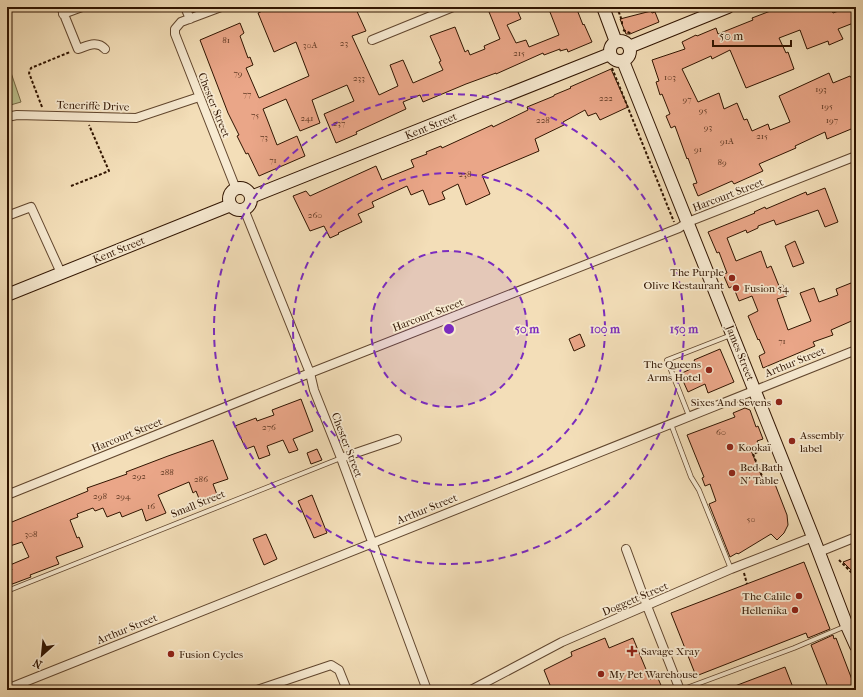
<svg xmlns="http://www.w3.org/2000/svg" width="863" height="697" font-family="'IM FELL French Canon',serif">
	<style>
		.green { fill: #bcc18e; stroke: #766a47 }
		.building { fill: #eaa688; stroke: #301400 }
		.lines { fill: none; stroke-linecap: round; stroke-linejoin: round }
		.lane-casing { stroke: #61462e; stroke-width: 5.5 }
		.street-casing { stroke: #61462e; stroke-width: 10 }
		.secondary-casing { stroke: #301400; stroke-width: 14 }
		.path { stroke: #301400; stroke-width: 2; stroke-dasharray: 3 2; stroke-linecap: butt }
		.lane { stroke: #f7ead1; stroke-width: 4 }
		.street { stroke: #f7ead1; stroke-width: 8 }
		.secondary { stroke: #f7ead1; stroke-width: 12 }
		.ring { fill: none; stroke: #7b2cbf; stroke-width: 2; stroke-dasharray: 7 5 }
		.poi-dot { fill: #8f2418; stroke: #f7ead1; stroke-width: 1.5 }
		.labels { text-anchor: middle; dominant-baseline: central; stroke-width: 3.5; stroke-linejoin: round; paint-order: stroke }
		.number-label { font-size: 9px; fill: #5e3822 }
		.street-label { font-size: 11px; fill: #301400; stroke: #f7ead1 }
		.poi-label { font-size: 11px; fill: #301400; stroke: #f7ead1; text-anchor: start }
		.centre { fill: #7b2cbf; stroke: #f7ead1; stroke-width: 2 }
		.ring-label { font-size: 12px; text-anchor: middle; font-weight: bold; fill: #7b2cbf; stroke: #f7ead1; stroke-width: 3.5; stroke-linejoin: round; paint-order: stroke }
	</style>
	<rect width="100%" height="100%" fill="#f3deb8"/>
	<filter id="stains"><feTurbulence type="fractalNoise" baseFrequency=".005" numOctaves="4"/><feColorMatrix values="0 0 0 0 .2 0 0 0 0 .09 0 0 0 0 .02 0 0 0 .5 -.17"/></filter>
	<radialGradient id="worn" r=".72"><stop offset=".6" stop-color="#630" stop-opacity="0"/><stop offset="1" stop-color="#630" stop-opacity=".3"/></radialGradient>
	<path class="green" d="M7,61L21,102L7,106Z"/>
	<path class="building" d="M272,7H355L366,31L352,36L379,95L398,86L390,65L403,60L413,83L443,70L439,62L441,61L430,36L455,27L465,52L468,50L470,55L485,49L484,46L500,39L487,7H516L521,19L507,25L516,43L526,40L529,47L559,35L548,7H576L583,25L584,24L592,42L568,52L567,49L560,51V49L544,55L543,53L496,74V73L466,84L423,102L420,95L403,102L406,109L356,132L357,134L336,143L324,114L354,101L347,85L312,100L320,123L300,131L286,99L263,109L267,119L277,145L297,136L305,156L259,176L248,153L246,154L237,136L239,135L228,113L200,40L240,23L244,33L240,36L248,58L250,57L253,65L246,68L259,98L309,76L296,42L274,52L258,13Z
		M781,7H830L833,13L849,7H856V22L838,29L843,39L829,45L828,41L807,49L800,30L779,38L786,53L788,52L794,69L746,88L730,50L712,59L711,56L682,69L698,102L719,93L724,109L737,103L744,120L747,119L752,131L768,124L770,130L790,122L779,96L829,73L833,83L850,76L852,79L856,78V127L827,139L825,132L795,146L796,148L759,164L763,171L734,184L732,181L698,196L693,184L697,183L688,158L687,159L675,126L671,128L666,116L670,114L662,94L660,95L656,82L659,81L652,60L685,49L682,42L696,35L697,36L716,28L718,34L753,20L752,18Z
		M651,11L652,13L655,12L659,22L630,34H626L620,19Z
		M611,69L628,107L600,120L596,113L588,116L585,110L563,122L564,125L535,139L539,151L482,175L490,194L466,205L458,184L442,192L445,199L429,205L423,190L411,195L407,186L372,202L374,207L358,214L362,222L338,233L339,234L330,238L324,226L310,231L293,196L306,191L310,196L376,166L382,180L414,167L411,160L427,154L426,152L441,146L442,148L492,125L493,127L528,110L527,107L554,96V95L571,88L570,87Z
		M825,188L838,222L825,227L818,210L776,225L774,220L758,226V228L747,233L746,230L727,238L736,261L761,251L767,268L771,266L779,286L783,285L787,296L777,299L788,330L811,321L800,293L814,288L819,302L838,295L836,289L856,281V319L831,330L833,335L813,342L815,346L763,368L759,356L765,353L759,339L758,340L748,316L758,311L752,296L739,301L733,286L729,288L723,274L727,273L719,252L717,253L708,232L755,213L754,212L765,207L766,209L806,192L807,195Z
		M795,241L804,263L793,267L785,246Z
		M580,334L585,346L574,351L569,339Z
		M720,349L734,382L708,393L705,384L688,392L680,374L697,366L694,360Z
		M301,399L313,431L293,439L298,450L289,453L283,440L267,446L270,455L259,459L254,446L246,449L235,426L256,418L257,421L274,415L272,410Z
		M745,408L750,410L756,427L758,426L763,439L757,441L759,445L750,448L764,482L773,479L787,515L788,525L784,533L777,540L771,534L738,554L737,553L730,557L709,504L716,501L710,484L705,486L702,478L704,477L687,435L735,417L733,413Z
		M213,440L228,479L213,484L219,500L202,506L196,491L193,493L189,482L158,495L166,513L146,521L142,509L122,517L120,512L107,517L103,508L95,511L93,508L77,514L78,517L70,520L77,538L79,537L83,547L56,557L59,564L30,575L31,577L7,586V572L12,570L10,565L29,557L22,542L7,547V524L88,491L87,488L127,474L126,472L168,456Z
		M317,449L322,460L311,464L307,453Z
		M312,495L327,533L314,538L298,501Z
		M266,534L277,559L264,565L253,539Z
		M856,557V575L843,562Z
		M804,562L830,629L808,638L806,633L696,676L671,613Z
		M833,635L834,639L836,638L856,690H829L811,645Z
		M605,638L609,648L633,638L650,679L657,676L663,690H552L544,670L572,656L571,652Z
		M785,667L794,690H727V689Z"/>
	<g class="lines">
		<g class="lane-casing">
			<path id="lane" d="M689,416L667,360L731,335
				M671,424L691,477L699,490L731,569
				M7,591L341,458
				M681,690L794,648L846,626"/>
		</g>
		<g class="street-casing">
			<path id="street" d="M61,7L78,49C87,46 97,40 105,49
				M185,7L190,19
				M221,7L181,22L175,29V34L236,189
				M63,14L82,7
				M372,40L453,7
				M7,117L17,115L136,118L199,97
				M244,209L310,373L314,390L341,458L427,690
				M7,216L31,207L61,273
				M341,458L397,439
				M7,495L310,373L679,228L688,222L856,156
				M626,549L647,606L680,690
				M819,552L856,537
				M7,689L856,350
				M257,690L331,665L339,670L347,690
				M471,690L562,642L731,569L813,537"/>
		</g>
		<g class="secondary-casing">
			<path id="secondary" d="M603,7L616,42
				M610 51a10 10 0 1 1 20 0a10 10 0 1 1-20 0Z
				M629,47L728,7
				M623,61L813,537L847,626L856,646
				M229 199a11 11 0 1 1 22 0a11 11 0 1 1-22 0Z
				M251,197L610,54
				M7,295L231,205"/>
		</g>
		<path class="path" d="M617,7L622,21V25
			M623,30L632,34
			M612,68L674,222
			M42,107L29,73L31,68L70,52
			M71,186L109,171L89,125
			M762,450L753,454L764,481L773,477
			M757,470L769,466
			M839,560L856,577
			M744,573L747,584
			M856,605L853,607L856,613"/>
		<use href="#lane" class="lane"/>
		<use href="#street" class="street"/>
		<use href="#secondary" class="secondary"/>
	</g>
	<circle cx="449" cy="329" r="78" fill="#7b2cbf" fill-opacity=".12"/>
	<g class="ring">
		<circle cx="449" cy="329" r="78"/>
		<circle cx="449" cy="329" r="156"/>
		<circle cx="449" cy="329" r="235"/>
	</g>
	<g class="poi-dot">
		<circle cx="732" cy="278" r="4"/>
		<circle cx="736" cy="288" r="4"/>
		<circle cx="709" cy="370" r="4"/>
		<circle cx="779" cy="402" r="4"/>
		<circle cx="792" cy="441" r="4"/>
		<circle cx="730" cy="447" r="4"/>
		<circle cx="732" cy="473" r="4"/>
		<circle cx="799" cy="596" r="4"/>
		<circle cx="795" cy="610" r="4"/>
		<path d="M630 645h4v4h4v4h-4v4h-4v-4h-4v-4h4z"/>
		<circle cx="171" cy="654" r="4"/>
		<circle cx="601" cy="674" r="4"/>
	</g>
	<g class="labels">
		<g class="number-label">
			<text x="226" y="40">81</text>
			<text x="344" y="43">23</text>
			<text x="310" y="45">30A</text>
			<text x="519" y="53">215</text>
			<text x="238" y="73">79</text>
			<text x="670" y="77">103</text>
			<text x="359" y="78">233</text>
			<text x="821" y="89">193</text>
			<text x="247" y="94">77</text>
			<text x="606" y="98">222</text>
			<text x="687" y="99">97</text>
			<text x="827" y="106">195</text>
			<text x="703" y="110">95</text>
			<text x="255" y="115">75</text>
			<text x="307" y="118">241</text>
			<text x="543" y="120">228</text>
			<text x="832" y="120">197</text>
			<text x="339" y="123">237</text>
			<text x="708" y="127">93</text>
			<text x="762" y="136">215</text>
			<text x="264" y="137">73</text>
			<text x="727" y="141">91A</text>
			<text x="698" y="149">91</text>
			<text x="273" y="160">71</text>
			<text x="722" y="162">89</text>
			<text x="465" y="174">238</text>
			<text x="315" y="215">260</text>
			<text x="782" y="341">71</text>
			<text x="269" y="427">276</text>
			<text x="721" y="432">60</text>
			<text x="167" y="472">288</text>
			<text x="139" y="476">292</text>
			<text x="201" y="479">286</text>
			<text x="100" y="496">298</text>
			<text x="123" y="496">294</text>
			<text x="151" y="506">16</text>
			<text x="751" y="519">50</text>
			<text x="31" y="534">308</text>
		</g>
		<g class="street-label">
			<text transform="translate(214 105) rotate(68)">Chester Street</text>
			<text transform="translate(93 106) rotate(2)">Teneriffe Drive</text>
			<text transform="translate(431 126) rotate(-22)">Kent Street</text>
			<text transform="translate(728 195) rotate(-21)">Harcourt Street</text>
			<text transform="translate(119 250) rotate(-22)">Kent Street</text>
			<text transform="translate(428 315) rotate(-21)">Harcourt Street</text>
			<text transform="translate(740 353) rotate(68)">James Street</text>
			<text transform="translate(795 362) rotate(-22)">Arthur Street</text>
			<text transform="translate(127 435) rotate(-22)">Harcourt Street</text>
			<text transform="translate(347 445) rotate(69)">Chester Street</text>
			<text transform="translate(198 504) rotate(-22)">Small Street</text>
			<text transform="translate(427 509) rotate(-22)">Arthur Street</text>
			<text transform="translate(635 599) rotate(-23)">Doggett Street</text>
			<text transform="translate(127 629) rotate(-22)">Arthur Street</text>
		</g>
		<g class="poi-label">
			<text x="724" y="272" text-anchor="end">The Purple<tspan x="724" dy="13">Olive Restaurant</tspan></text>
			<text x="744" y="288">Fusion 54</text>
			<text x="701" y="364" text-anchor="end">The Queens<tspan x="701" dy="13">Arms Hotel</tspan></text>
			<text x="771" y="402" text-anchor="end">Sixes And Sevens</text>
			<text x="800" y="435">Assembly<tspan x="800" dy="13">label</tspan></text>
			<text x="738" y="447">Kookaï</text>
			<text x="740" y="467">Bed Bath<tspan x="740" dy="13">N' Table</tspan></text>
			<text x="791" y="596" text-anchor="end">The Calile</text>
			<text x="787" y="610" text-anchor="end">Hellenika</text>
			<text x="641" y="651">Savage Xray</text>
			<text x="179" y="654">Fusion Cycles</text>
			<text x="609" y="674">My Pet Warehouse</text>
		</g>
	</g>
	<circle cx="449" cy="329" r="6" class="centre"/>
	<g class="ring-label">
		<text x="527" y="333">50 m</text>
		<text x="605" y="333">100 m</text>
		<text x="684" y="333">150 m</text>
	</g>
	<rect width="863" height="697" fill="none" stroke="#f3deb8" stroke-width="24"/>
	<rect x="8" y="8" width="847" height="681" fill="none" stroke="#301400" stroke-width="2"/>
	<rect x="12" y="12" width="839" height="673" fill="none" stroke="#301400"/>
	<g transform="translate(42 655) rotate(207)" stroke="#f7ead1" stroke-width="3" paint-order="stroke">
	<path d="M0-3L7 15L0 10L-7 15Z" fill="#301400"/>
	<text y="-6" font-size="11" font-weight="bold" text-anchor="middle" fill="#301400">N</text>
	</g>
	<path d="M713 40v6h78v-6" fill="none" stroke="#301400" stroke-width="2"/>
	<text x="719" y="40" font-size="12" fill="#301400" stroke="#f7ead1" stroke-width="3" paint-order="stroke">50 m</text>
	<rect width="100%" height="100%" filter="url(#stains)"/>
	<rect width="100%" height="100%" fill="url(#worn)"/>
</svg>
